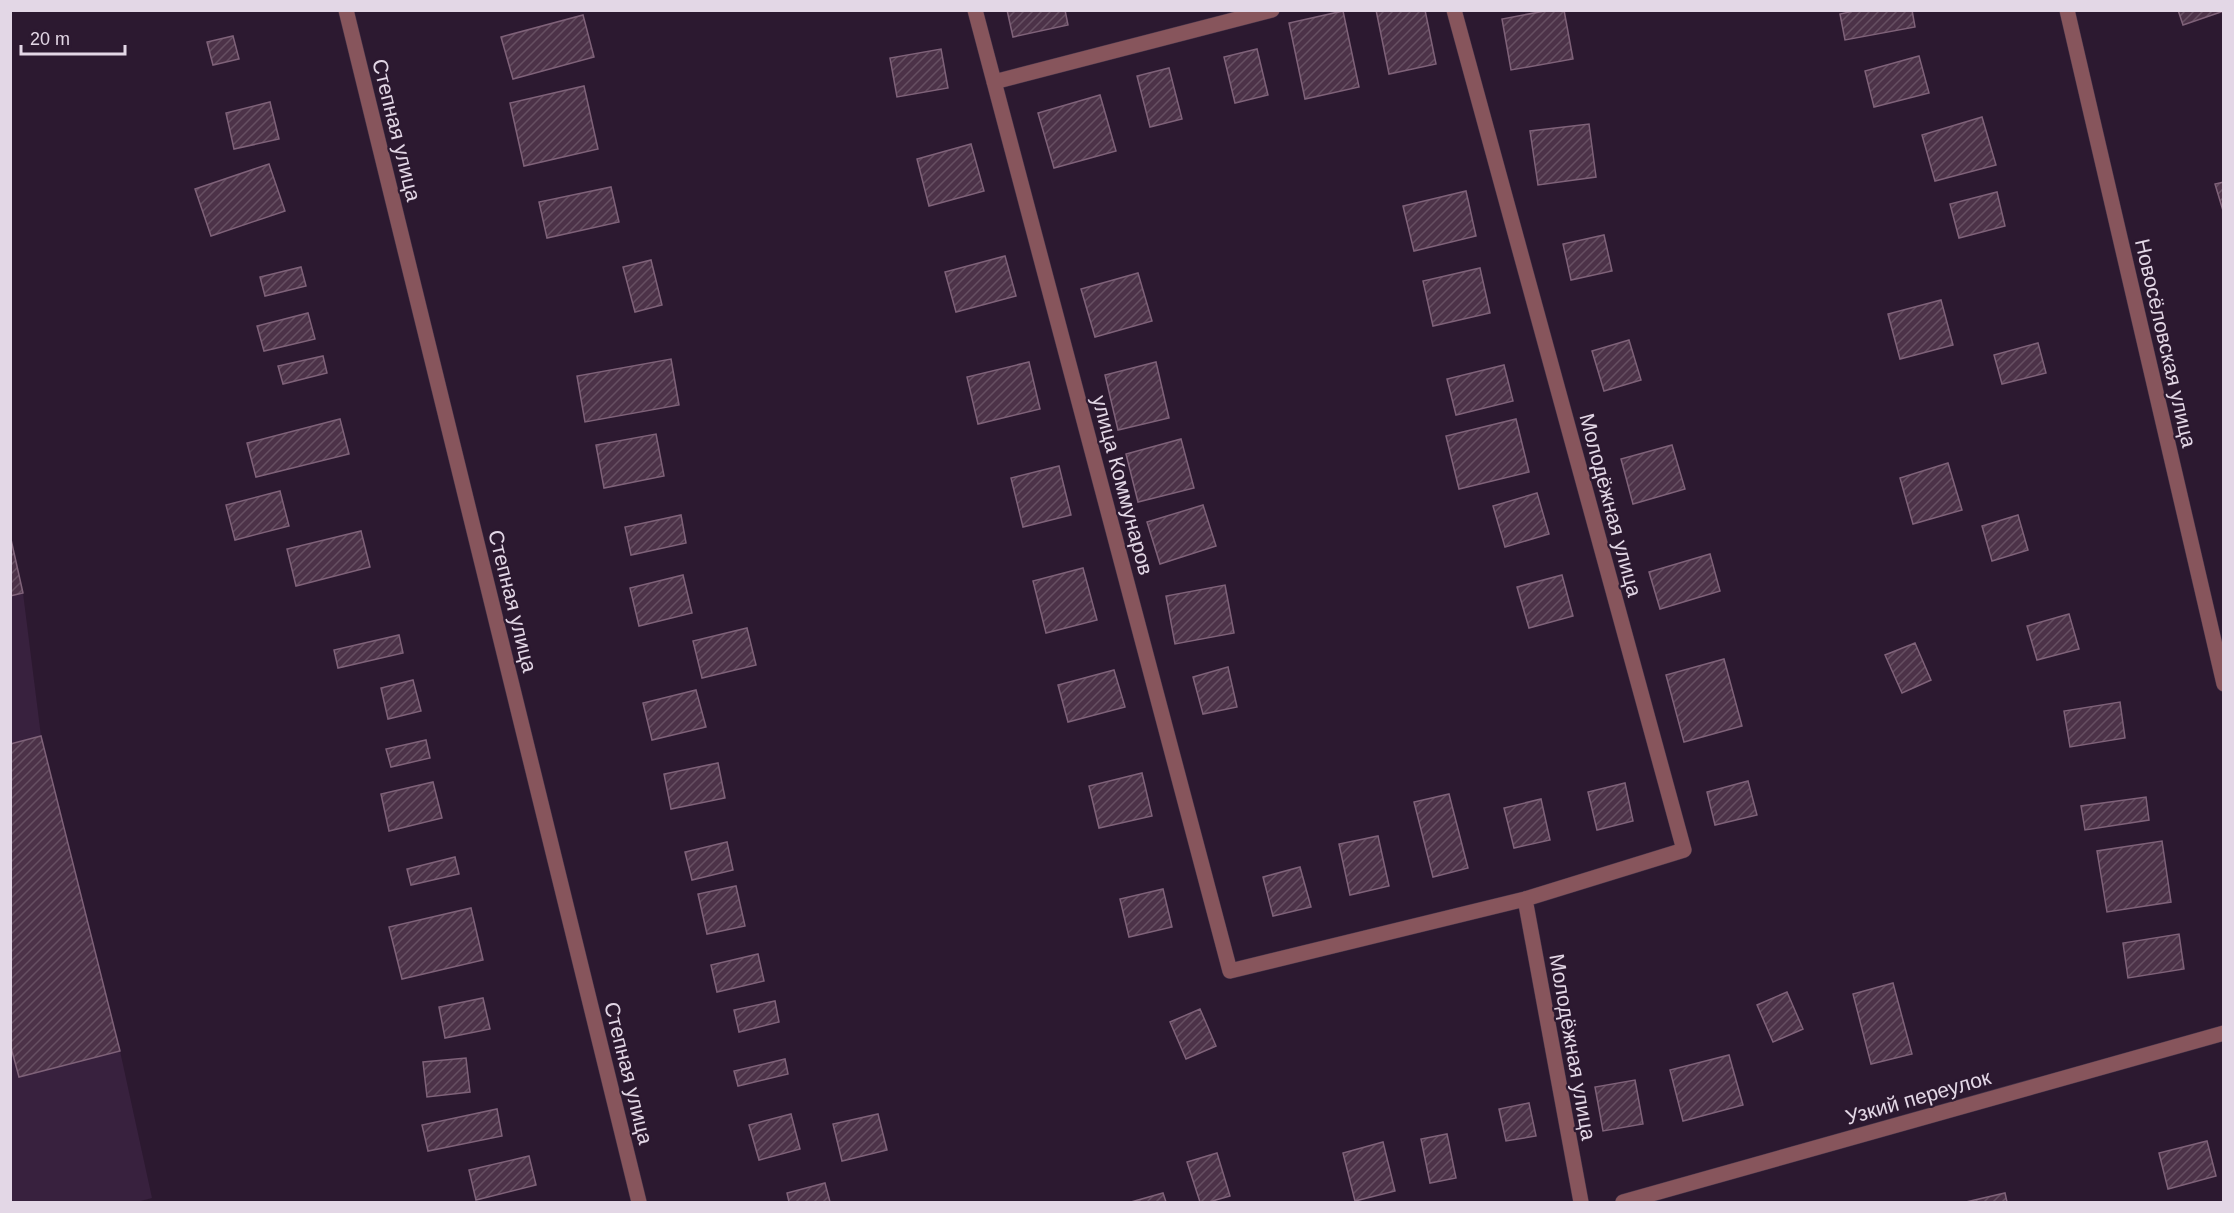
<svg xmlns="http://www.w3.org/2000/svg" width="2234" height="1213" font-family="Helvetica,sans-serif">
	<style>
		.built { fill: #38213e }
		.building { fill: url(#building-hatch); stroke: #7f6279; stroke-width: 1.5 }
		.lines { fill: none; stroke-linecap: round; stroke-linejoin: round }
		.minor-casing { stroke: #463449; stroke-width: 16 }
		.minor { stroke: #87555c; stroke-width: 15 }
		.labels { text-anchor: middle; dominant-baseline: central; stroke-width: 4.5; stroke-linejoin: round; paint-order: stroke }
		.street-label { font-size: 21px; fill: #e3d7e6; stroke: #2c1930 }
	</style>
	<defs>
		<pattern id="building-hatch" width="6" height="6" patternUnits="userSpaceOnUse" patternTransform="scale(1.5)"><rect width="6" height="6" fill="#4c3248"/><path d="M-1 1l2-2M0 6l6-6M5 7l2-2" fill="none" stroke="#664f62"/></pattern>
	</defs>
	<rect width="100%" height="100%" fill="#2c1930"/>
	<path class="built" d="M10,535L23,593L41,736L120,1051L152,1198L137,1202H11Z"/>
	<path class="building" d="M1007,10H1065L1068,25L1013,37Z
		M1376,10H1425L1436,64L1389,74Z
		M1550,10H1564L1573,59L1511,70L1502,19Z
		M1858,10H1912L1915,27L1845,40L1840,14Z
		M2178,10H2224V11L2183,25Z
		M1343,11L1359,87L1305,99L1289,23Z
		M583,15L594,57L513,79L501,37Z
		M233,36L239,59L213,65L207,42Z
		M941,49L948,88L897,97L890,58Z
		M1257,49L1268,95L1235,103L1224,57Z
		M1919,56L1929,93L1874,107L1865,71Z
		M1169,68L1182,119L1150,127L1137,76Z
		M584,86L598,149L524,166L510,103Z
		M1100,95L1116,151L1054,168L1038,113Z
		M270,102L279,139L234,149L226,113Z
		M1982,117L1996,165L1935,181L1922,135Z
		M1589,124L1596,177L1538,185L1530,131Z
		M971,144L984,191L929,206L917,159Z
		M269,164L285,211L211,236L195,189Z
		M2224,182V214L2215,184Z
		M611,187L619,222L547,238L539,202Z
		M1466,191L1476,236L1414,251L1403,206Z
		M1997,192L2005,226L1959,238L1950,204Z
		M1604,235L1612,271L1571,280L1563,244Z
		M1005,256L1016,296L956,312L945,272Z
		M651,260L662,305L635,312L623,267Z
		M301,267L306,286L265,296L260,277Z
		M1480,268L1490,313L1433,326L1423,281Z
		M1138,273L1152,321L1095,337L1081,289Z
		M1941,300L1953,345L1900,359L1888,314Z
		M308,313L315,339L264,351L257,326Z
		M1629,340L1641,380L1604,391L1592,351Z
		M2038,343L2046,373L2002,384L1994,355Z
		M323,356L327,373L283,384L278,366Z
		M671,359L679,405L585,422L577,376Z
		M1029,362L1040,409L978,424L967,377Z
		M1156,362L1169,418L1118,430L1105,375Z
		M1504,365L1513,401L1456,415L1447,379Z
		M340,419L349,454L256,477L247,443Z
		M1516,419L1529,472L1459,489L1446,436Z
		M656,434L664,476L604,488L596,445Z
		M1181,439L1194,488L1138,502L1126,454Z
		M1672,445L1685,489L1633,504L1621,459Z
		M1948,463L1962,510L1913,524L1900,478Z
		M1059,466L1071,515L1023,527L1011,478Z
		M280,491L289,526L235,540L226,505Z
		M1537,493L1549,534L1505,547L1493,506Z
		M1203,505L1216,546L1160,564L1147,522Z
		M681,515L686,543L631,555L625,527Z
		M2018,515L2028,550L1992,561L1982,526Z
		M361,531L370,567L296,586L287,549Z
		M10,535L23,593L10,596Z
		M1710,554L1720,591L1660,609L1649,572Z
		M1083,568L1097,620L1046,633L1033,581Z
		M683,575L692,613L639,626L630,588Z
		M1562,575L1573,616L1529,628L1517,587Z
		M1225,585L1234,633L1175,644L1166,596Z
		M2069,614L2079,649L2037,660L2027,626Z
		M747,628L756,665L702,678L693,641Z
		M399,635L403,653L338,668L334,650Z
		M1915,643L1931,680L1902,693L1885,655Z
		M1724,659L1742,726L1684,742L1666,675Z
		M1228,667L1237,707L1203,714L1193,677Z
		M1114,670L1125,707L1068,722L1058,685Z
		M413,680L421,711L388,719L381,688Z
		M696,690L706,727L652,740L643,703Z
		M2120,702L2125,738L2070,747L2064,711Z
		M41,736L120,1051L19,1077L10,1044V744Z
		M426,740L430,758L391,767L386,749Z
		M718,763L725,798L671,809L664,774Z
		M1142,773L1152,816L1099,828L1089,786Z
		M1748,781L1757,815L1715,825L1707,792Z
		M433,782L442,818L389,831L381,794Z
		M1625,783L1633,821L1597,830L1588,792Z
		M1449,794L1468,868L1433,877L1414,802Z
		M2146,797L2149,820L2085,830L2081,806Z
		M1541,799L1550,840L1514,848L1504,808Z
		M1378,836L1389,886L1350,895L1339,844Z
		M2162,841L2171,902L2107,912L2097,851Z
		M727,842L733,870L692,880L685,852Z
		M455,857L459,874L411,885L407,869Z
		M1300,867L1311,907L1273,916L1263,877Z
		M736,886L745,926L707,934L698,894Z
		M1163,889L1172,927L1129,937L1120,899Z
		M471,908L483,960L402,979L389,927Z
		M2179,934L2184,969L2128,978L2123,943Z
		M758,954L764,981L717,992L711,965Z
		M1893,983L1912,1054L1871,1064L1853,994Z
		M1787,992L1803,1029L1773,1042L1757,1005Z
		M483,998L490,1029L445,1038L439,1007Z
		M775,1001L779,1022L739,1032L734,1010Z
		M1200,1009L1216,1046L1186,1059L1170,1022Z
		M1729,1055L1743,1105L1683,1121L1670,1070Z
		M466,1058L470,1092L427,1097L423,1062Z
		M785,1059L788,1074L738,1086L734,1071Z
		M1635,1080L1643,1124L1603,1131L1595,1087Z
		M1529,1103L1536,1136L1506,1141L1499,1109Z
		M497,1109L502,1136L428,1151L422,1125Z
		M791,1114L800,1149L759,1160L749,1125Z
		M878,1114L887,1150L842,1161L833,1124Z
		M1447,1134L1456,1178L1430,1183L1421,1139Z
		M2207,1141L2216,1176L2168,1189L2159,1153Z
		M1383,1142L1395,1191L1355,1201L1343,1153Z
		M1217,1153L1230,1196L1209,1202H1200L1187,1162Z
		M529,1156L536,1185L476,1200L469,1170Z
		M825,1183L830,1202H789L787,1193Z
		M1163,1193L1166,1202H1131Z
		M2005,1193L2007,1202H1966Z"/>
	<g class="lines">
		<g class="minor-casing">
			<path id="minor" d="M346,10L639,1202
				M975,10L1230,971L1525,899L1684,850L1454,10
				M2067,10L2224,684
				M994,82L1272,10
				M1525,899L1581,1202
				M1623,1202L2224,1033"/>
		</g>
		<use href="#minor" class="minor"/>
	</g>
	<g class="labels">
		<g class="street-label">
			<text transform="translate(397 130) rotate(76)">Степная улица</text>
			<text transform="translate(2166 343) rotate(77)">Новосёловская улица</text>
			<text transform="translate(1123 485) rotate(75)">улица Коммунаров</text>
			<text transform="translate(1611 505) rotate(75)">Молодёжная улица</text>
			<text transform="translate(513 601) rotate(76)">Степная улица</text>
			<text transform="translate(1573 1047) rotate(80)">Молодёжная улица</text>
			<text transform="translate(629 1073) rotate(76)">Степная улица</text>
			<text transform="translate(1918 1097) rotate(-16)">Узкий переулок</text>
		</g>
	</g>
	<rect width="2234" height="1213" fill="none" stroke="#e3d7e6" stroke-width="24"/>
	<path d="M21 45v9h104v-9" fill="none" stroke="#e3d7e6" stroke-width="3"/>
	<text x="30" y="45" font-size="18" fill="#e3d7e6" stroke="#2c1930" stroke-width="4.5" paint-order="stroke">20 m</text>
</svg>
